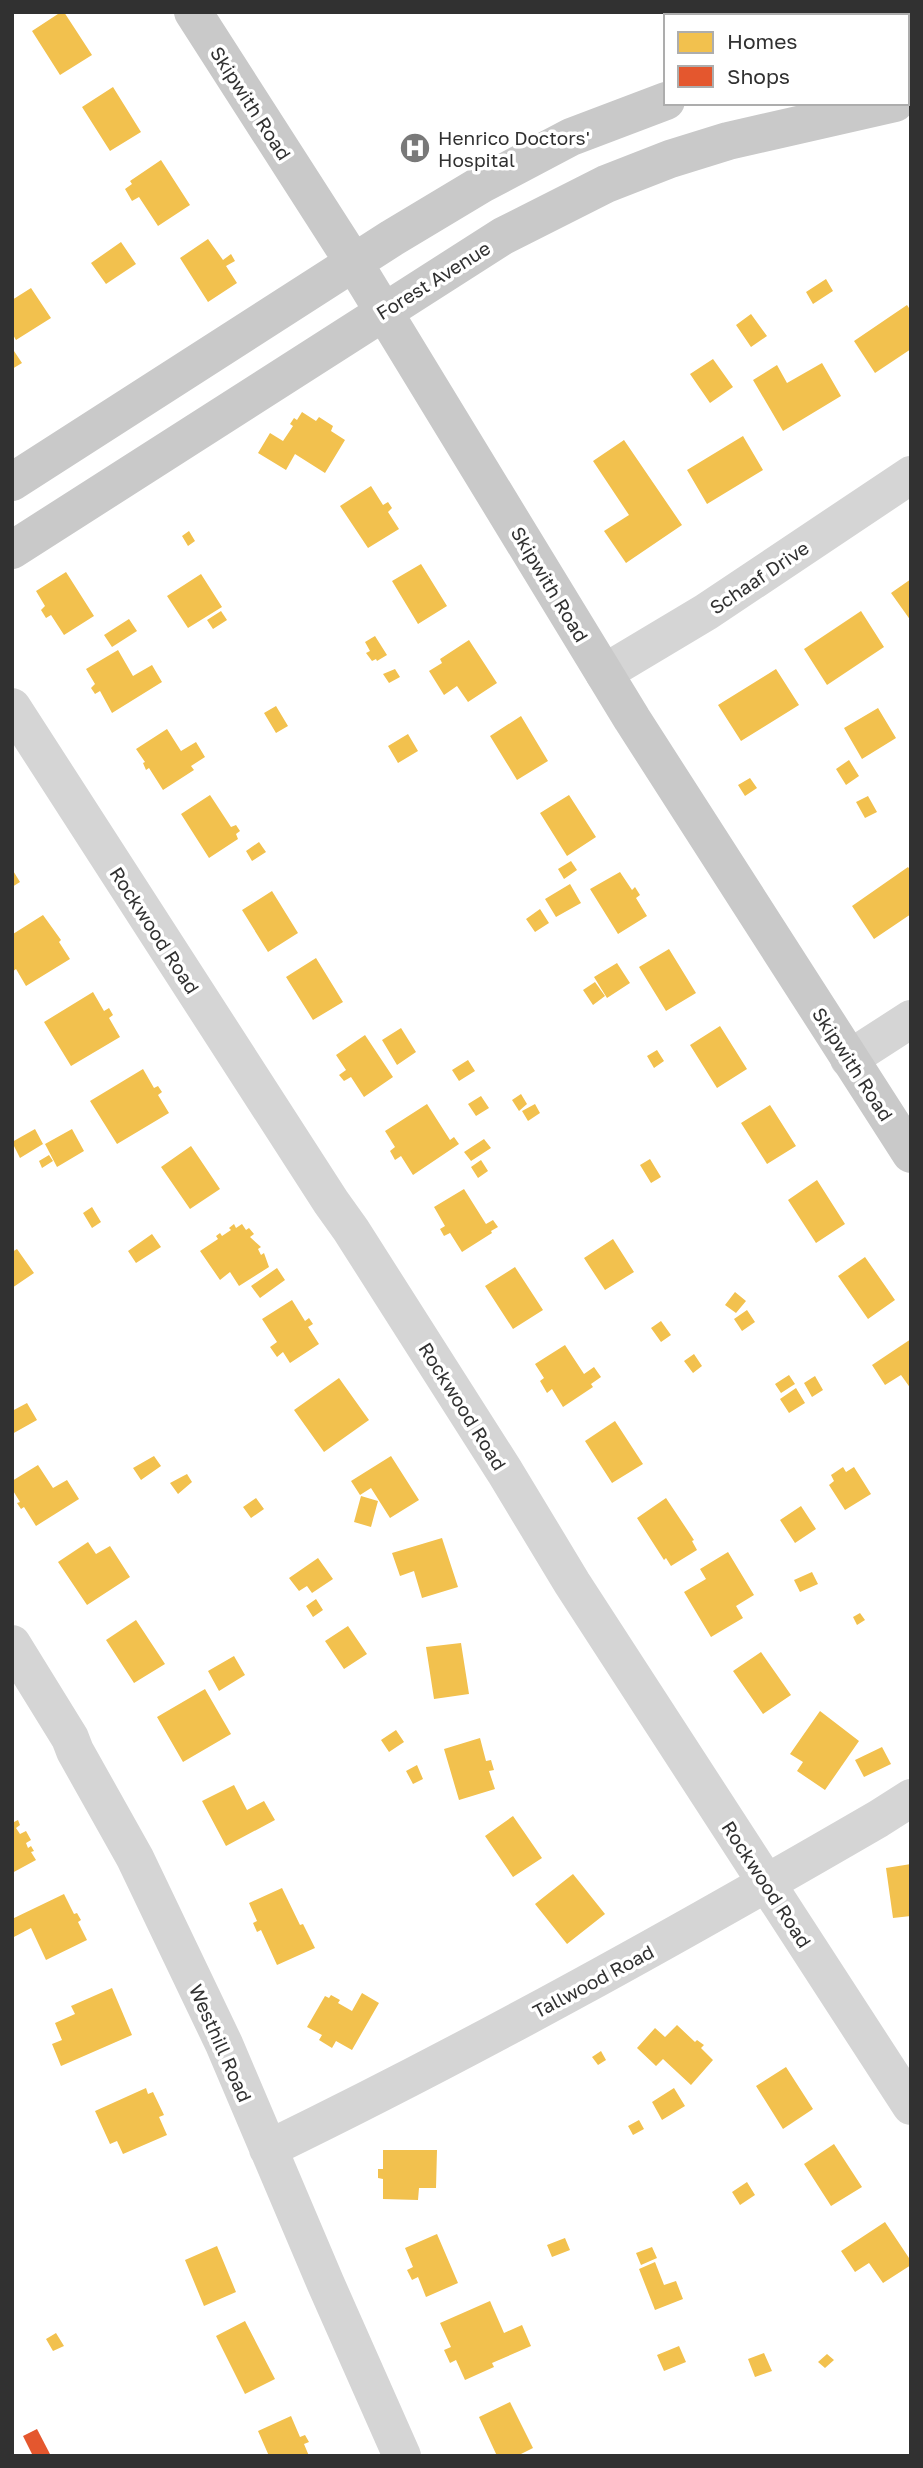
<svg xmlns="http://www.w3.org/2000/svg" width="923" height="2468" font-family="'Golos Text',sans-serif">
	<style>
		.homes { fill: #f2c14e }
		.shops { fill: #e4572e }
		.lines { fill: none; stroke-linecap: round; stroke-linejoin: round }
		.minor { stroke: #d5d5d5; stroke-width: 38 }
		.major { stroke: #c9c9c9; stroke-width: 38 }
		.labels { text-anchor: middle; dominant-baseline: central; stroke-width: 7; stroke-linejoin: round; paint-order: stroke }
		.street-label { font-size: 19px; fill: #313131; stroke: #fff }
		.poi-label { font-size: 19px; fill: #313131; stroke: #fff; text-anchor: start }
	</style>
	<rect width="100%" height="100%" fill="#fff"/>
	<path class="homes" d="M61,12H64L92,55L60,75L32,31Z
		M113,87L141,132L110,151L82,107Z
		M161,160L190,205L158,226L139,197L132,201L125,189L132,184L130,181Z
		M208,239L223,260L231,254L235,261L226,266L237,283L208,302L180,258Z
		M121,242L136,264L106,284L91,263Z
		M826,279L833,291L813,304L806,292Z
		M31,288L51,318L16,340L12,333V300Z
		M907,305L911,311V349L875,373L854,341Z
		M751,314L767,336L751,347L736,325Z
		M14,351L22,363L12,369V352Z
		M713,359L733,387L710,403L690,374Z
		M822,363L841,396L783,431L753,380L777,365L787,383Z
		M302,412L316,421L319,417L333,426L331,431L345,440L325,473L295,454L286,470L258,453L270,433L283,441L293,426L290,424L294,418L297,420Z
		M743,436L763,470L707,504L687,470Z
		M624,440L682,525L626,563L604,531L629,515L593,461Z
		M371,486L383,505L388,502L392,508L388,512L399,529L368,548L340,506Z
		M189,531L195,541L188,546L182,536Z
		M421,564L447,606L418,624L392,581Z
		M66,572L94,616L64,635L51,615L46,618L41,610L45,606L36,591Z
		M201,574L222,607L188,628L167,596Z
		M911,579V621L891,593Z
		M221,611L227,620L213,629L207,620Z
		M861,611L884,647L827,685L804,649Z
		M129,619L137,631L112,647L104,635Z
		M375,636L387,655L377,661L376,659L372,661L366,653L370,651L365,642Z
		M469,640L497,683L468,702L457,686L444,695L429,671L442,663L440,659Z
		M118,650L133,676L152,665L162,682L112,713L100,691L95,694L91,688L95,684L86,669Z
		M395,669L400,677L389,683L383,674Z
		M776,669L799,705L741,741L718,705Z
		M276,706L288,726L276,733L264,713Z
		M878,708L896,738L862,759L844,728Z
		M521,716L548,761L517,780L490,736Z
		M167,729L181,751L196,742L205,757L191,766L194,770L163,790L149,768L146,770L143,763L145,762L136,749Z
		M408,734L418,751L398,763L388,746Z
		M849,760L859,776L846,785L836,769Z
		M750,778L757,788L745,796L738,785Z
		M210,795L231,827L236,825L240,831L236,834L238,839L209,858L181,814Z
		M569,795L596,837L567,856L540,813Z
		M868,796L877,812L865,818L856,802Z
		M259,842L266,852L252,861L246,851Z
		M571,861L577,870L564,879L558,869Z
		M908,867L911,871V914L874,939L852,906Z
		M12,869L20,882L12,887Z
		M620,872L632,890L635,887L640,895L636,898L647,916L618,934L590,889Z
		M570,884L581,903L556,917L545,899Z
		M272,891L298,933L268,952L242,910Z
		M540,909L549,923L535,932L526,919Z
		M43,915L61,940L59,942L70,959L26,986L16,969L12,972L13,934Z
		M669,949L696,993L666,1011L639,967Z
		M316,958L343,1002L313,1020L286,977Z
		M617,963L630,983L607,998L594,977Z
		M595,982L605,996L593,1005L583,990Z
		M93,992L104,1011L109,1008L113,1015L109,1018L120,1037L71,1066L44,1022Z
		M720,1026L747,1069L717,1088L690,1045Z
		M401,1028L416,1052L397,1065L382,1040Z
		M365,1035L393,1077L364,1097L351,1077L344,1081L339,1075L346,1070L336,1055Z
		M657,1050L664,1061L654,1068L647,1056Z
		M468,1060L475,1071L459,1081L452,1070Z
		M143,1069L154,1088L158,1086L162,1092L158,1095L169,1113L117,1144L90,1101Z
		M521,1094L527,1104L519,1111L512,1100Z
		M481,1096L489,1108L476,1116L468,1104Z
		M427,1104L450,1140L454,1137L459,1144L413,1175L401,1156L395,1160L390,1151L395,1147L385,1131Z
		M535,1104L540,1113L528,1121L522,1111Z
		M770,1105L796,1146L767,1164L741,1123Z
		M35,1129L43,1144L20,1158L12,1142Z
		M72,1129L84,1151L57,1167L45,1144Z
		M484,1139L491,1148L471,1161L464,1152Z
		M191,1146L220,1189L190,1209L161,1167Z
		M49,1155L53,1161L42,1168L39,1161Z
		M650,1159L661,1177L651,1183L640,1165Z
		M481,1160L488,1171L478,1178L471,1167Z
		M817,1180L845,1224L816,1243L788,1200Z
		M464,1189L486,1224L493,1220L498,1227L491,1231L492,1233L462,1252L450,1233L444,1236L440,1229L445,1226L434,1207Z
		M92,1207L101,1222L92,1228L83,1213Z
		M234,1224L236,1228L242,1224L246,1230L249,1228L254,1234L250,1237L261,1247L258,1249L261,1255L264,1253L269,1267L239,1286L230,1272L220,1280L200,1251L218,1239L216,1236L220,1233L222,1236L231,1230L229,1228Z
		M152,1234L161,1247L136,1263L128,1251Z
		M613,1239L634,1272L605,1290L584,1258Z
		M17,1249L34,1273L12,1288V1252Z
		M865,1257L895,1300L868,1319L838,1276Z
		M515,1267L543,1310L513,1329L485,1286Z
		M277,1268L285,1280L260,1298L251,1286Z
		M735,1292L746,1301L736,1313L725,1305Z
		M292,1300L305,1321L309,1318L313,1324L308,1327L319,1344L290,1363L283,1352L277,1357L270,1347L277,1342L262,1319Z
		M747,1310L755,1322L742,1331L734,1319Z
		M661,1321L671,1335L661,1342L651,1328Z
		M911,1339V1389L901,1375L885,1385L872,1365Z
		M565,1345L584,1374L594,1367L601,1377L591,1384L593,1387L563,1407L552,1389L547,1393L540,1381L544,1378L535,1364Z
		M694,1354L702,1366L693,1373L684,1361Z
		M789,1375L795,1384L781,1393L775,1384Z
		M815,1376L823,1390L812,1397L804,1383Z
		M339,1378L369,1420L324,1452L294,1410Z
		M796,1388L805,1403L789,1413L780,1399Z
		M27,1403L37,1420L12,1434V1411Z
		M615,1421L643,1464L612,1483L585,1441Z
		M154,1456L161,1466L141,1480L133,1468Z
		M391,1456L419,1500L390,1518L371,1488L360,1495L351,1481Z
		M38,1465L53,1488L67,1480L79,1499L36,1526L24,1507L21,1509L17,1503L20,1502L12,1489V1481Z
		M843,1467L846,1472L854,1467L871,1494L845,1510L829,1485L834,1481L831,1475Z
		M187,1474L192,1482L178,1494L170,1483Z
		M361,1496L378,1501L371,1527L354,1522Z
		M256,1498L264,1509L251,1518L243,1507Z
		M666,1498L694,1540L692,1541L697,1550L671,1566L666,1558L664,1560L637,1518Z
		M801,1506L816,1529L795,1543L780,1520Z
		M442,1538L458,1587L422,1598L414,1571L400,1576L392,1553Z
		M88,1542L96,1554L110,1546L130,1577L87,1605L58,1562Z
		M728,1552L754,1595L736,1606L743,1618L711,1637L684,1592L706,1579L700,1569Z
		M318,1558L333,1579L312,1593L307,1586L299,1591L289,1578Z
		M812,1572L818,1584L800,1592L794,1580Z
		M316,1599L323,1610L313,1617L306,1606Z
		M860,1613L865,1620L857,1625L853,1617Z
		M136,1620L165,1664L134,1683L106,1640Z
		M348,1626L367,1654L344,1669L325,1641Z
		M461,1643L469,1694L434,1699L426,1647Z
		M761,1652L791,1695L763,1714L733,1671Z
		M234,1656L245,1675L219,1691L208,1671Z
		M205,1689L231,1734L183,1762L157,1717Z
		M820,1711L859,1741L825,1790L797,1771L803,1762L790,1754Z
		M396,1730L404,1742L389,1752L381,1740Z
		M480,1738L486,1761L491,1760L494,1770L489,1771L495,1789L459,1800L444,1749Z
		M882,1747L891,1764L864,1777L855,1760Z
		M417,1765L423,1779L413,1784L406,1771Z
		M234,1785L247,1810L264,1801L275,1820L226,1846L202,1801Z
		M513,1816L542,1858L513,1877L485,1836Z
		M18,1820L20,1825L16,1828L20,1834L26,1831L31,1840L26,1843L28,1848L31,1846L34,1851L31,1852L36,1860L12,1873V1823Z
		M911,1864V1916L893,1918L886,1868Z
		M573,1874L605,1914L567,1944L535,1904Z
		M282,1888L300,1925L303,1924L315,1948L277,1965L261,1930L257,1932L253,1923L257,1921L249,1903Z
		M64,1894L74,1914L77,1913L81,1920L78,1922L87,1940L46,1960L31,1928L12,1938V1919Z
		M112,1988L132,2035L61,2066L52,2044L62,2040L55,2023L75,2014L71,2006Z
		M362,1993L379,2003L352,2050L336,2041L332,2048L319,2040L322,2035L307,2027L325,1996L329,1998L331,1995L340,2000L338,2003L352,2011Z
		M677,2025L695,2042L697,2040L704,2045L701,2048L713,2060L691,2085L663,2059L656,2066L637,2048L655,2028L665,2037Z
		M601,2051L606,2060L598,2065L592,2057Z
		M786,2067L813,2109L783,2129L756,2086Z
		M146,2088L148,2094L153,2092L164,2115L159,2117L167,2135L123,2154L117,2141L110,2144L95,2111Z
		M674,2088L685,2106L662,2120L652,2102Z
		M639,2120L644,2129L633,2135L628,2126Z
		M834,2144L862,2187L831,2206L804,2164Z
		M383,2150H437L436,2188H419L418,2200L383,2199V2179L378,2178V2169H383Z
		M747,2182L755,2195L740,2205L732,2192Z
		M885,2222L911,2261V2265L883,2283L869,2263L855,2272L841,2251Z
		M437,2234L458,2283L426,2297L418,2277L412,2280L407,2270L413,2267L405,2248Z
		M565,2238L570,2250L552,2257L547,2245Z
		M217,2246L236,2292L204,2306L185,2260Z
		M652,2247L657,2258L641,2265L636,2253Z
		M655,2262L664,2285L676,2281L683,2299L655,2310L639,2269Z
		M490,2301L504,2333L522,2325L531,2346L492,2363L494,2367L465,2380L456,2360L450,2363L444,2350L451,2347L440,2323Z
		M245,2321L275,2379L245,2394L216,2336Z
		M56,2333L64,2346L53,2351L46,2339Z
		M679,2346L686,2362L664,2371L657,2355Z
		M764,2353L772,2371L755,2377L748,2359Z
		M827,2354L834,2360L825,2368L818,2362Z
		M510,2402L533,2448L517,2456H497L479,2417Z
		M291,2416L300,2437L305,2435L309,2442L304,2444L309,2456H269L258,2431Z"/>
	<path class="shops" d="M37,2429L51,2456H33L23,2436Z"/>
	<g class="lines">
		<path class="minor" d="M604,673L706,612L911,475
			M12,707L331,1202L351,1230L505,1472L572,1583L911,2106
			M849,1059L911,1019
			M12,1644L70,1738L75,1751L135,1858L224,2044L325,2282L402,2456
			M268,2149C476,2048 678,1935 878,1819L911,1798"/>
		<path class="major" d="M193,12L354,263L632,719L911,1154
			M907,42L911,41
			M12,482L392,238L482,184L571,137L666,101
			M12,550L503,236L606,184L670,159L728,141L895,103"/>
	</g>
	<defs>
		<g id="hospital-disc" transform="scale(1.575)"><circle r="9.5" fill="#797979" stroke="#fff"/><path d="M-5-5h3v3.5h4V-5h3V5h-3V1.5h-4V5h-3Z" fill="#fff"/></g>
	</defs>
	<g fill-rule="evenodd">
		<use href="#hospital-disc" x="415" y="148"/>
	</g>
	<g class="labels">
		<g class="street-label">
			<text transform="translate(251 103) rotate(57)">Skipwith Road</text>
			<text transform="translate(433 280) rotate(-32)">Forest Avenue</text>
			<text transform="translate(759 577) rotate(-34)">Schaaf Drive</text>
			<text transform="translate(550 584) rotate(59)">Skipwith Road</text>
			<text transform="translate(155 930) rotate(57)">Rockwood Road</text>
			<text transform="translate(853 1064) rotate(57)">Skipwith Road</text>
			<text transform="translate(463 1406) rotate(58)">Rockwood Road</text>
			<text transform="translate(767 1884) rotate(57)">Rockwood Road</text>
			<text transform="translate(593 1981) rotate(-28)">Tallwood Road</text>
			<text transform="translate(221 2043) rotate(66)">Westhill Road</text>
		</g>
		<g class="poi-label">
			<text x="438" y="137">Henrico Doctors'<tspan x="438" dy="22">Hospital</tspan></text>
		</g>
	</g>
	<rect width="923" height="2468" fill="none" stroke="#313131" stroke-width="28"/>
	<rect x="664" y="14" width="245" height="91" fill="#ffffff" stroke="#adadad" stroke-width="2"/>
	<rect x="678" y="32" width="35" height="21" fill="#f2c14e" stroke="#adadad" stroke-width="2"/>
	<text x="727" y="49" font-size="21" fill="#313131">Homes</text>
	<rect x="678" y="66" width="35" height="21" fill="#e4572e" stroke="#adadad" stroke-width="2"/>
	<text x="727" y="84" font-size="21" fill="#313131">Shops</text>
</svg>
